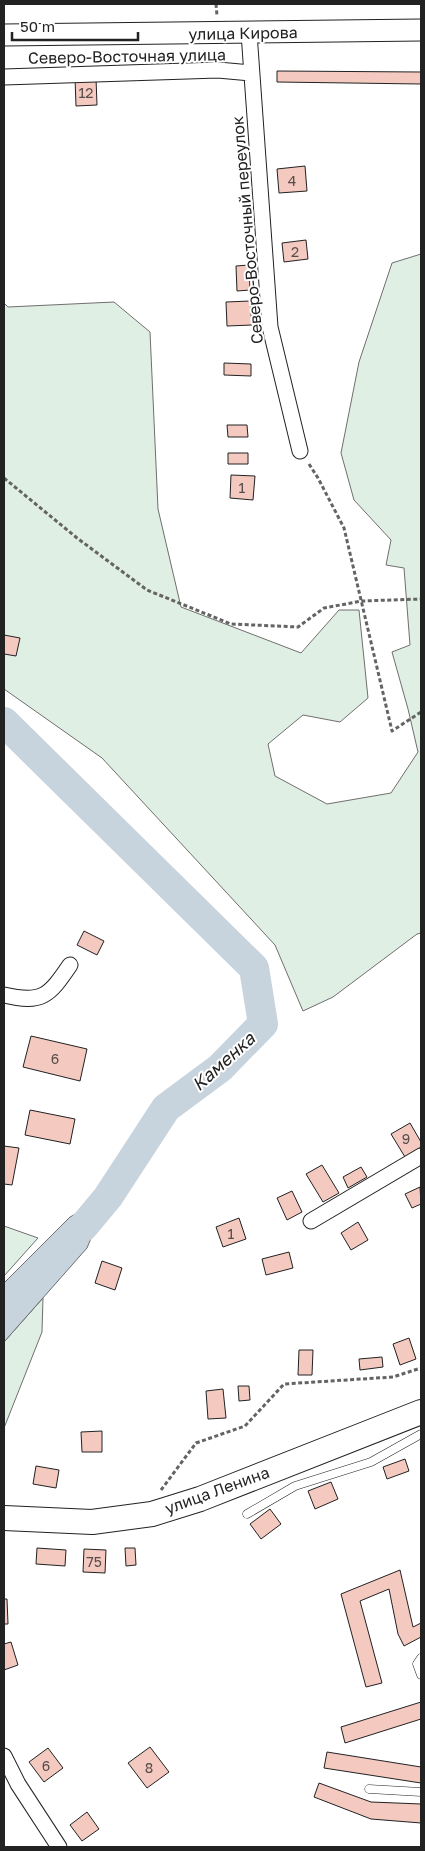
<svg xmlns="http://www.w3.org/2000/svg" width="425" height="1851" font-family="'Golos Text',sans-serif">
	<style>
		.green { fill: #e0efe3; stroke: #6f6f6f }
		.water { fill: #c7d3dd; stroke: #6f6f6f }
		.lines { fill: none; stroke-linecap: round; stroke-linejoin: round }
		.river { stroke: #c7d3dd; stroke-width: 30 }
		.building { fill: #f3c9c0; stroke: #222 }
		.lane-casing { stroke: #222; stroke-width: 9 }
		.street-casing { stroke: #222; stroke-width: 17 }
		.secondary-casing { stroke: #222; stroke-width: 23 }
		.primary-casing { stroke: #222; stroke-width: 26 }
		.path { stroke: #646464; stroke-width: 3; stroke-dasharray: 4 2.5; stroke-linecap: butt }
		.lane { stroke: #fff; stroke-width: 8 }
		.street { stroke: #fff; stroke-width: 15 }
		.secondary { stroke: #fff; stroke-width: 21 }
		.primary { stroke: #fff; stroke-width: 24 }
		.labels { text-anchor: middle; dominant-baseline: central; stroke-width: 4; stroke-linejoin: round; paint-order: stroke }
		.number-label { font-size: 14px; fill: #564c4a }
		.street-label { font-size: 16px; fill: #222; stroke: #fff }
		.water-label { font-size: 18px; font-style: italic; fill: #222; stroke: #fff }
	</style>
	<rect width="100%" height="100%" fill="#fff"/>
	<path class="green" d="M421,254V933L417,934L333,997L303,1011L275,945L102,758L4,689V303L8,307L114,302L150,332L158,509L181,607L301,653L339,610H359L368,698L340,722L303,715L268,744L275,776L327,804L391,793L418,752L408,709L392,652L410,645L404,568L386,565L391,540L354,500L341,453L359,362L392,263Z
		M4,1226L38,1238L4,1276Z
		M43,1298L42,1332L4,1428V1342Z"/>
	<path class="water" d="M108,1197L87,1248L4,1342V1283L70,1217Z"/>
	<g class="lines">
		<path class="river" d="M4,722L254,968L263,1024L220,1068L166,1108L108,1197L83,1227"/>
	</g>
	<path class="building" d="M277,71L421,72V84L277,82Z
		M75,78H96L97,105L76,106Z
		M305,166L307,191L279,193L277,169Z
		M306,240L308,259L284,262L282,243Z
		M249,265L250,290L237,291L236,266Z
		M250,301L252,325L227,326L226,302Z
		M224,363L251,364V376L224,375Z
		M227,425H247L248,437H228Z
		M228,453H248V464H228Z
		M231,475L255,476L253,500L230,498Z
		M4,635L20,638L16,656L4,654Z
		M84,931L104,941L97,955L77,945Z
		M31,1036L87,1049L80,1081L23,1067Z
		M30,1110L75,1119L70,1144L25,1135Z
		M410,1123L421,1142V1147L405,1157L391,1134Z
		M4,1146L19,1148L12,1185L4,1184Z
		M322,1165L339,1193L323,1202L306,1174Z
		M361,1167L367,1177L348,1188L343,1177Z
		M420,1187L421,1204L412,1208L405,1194Z
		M292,1191L302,1212L287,1220L277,1198Z
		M239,1218L246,1239L223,1247L216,1227Z
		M358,1222L368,1240L351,1250L341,1233Z
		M289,1252L293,1268L266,1275L262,1259Z
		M102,1261L122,1268L115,1290L95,1283Z
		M409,1338L416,1359L400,1365L393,1344Z
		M299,1350H313L312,1375H298Z
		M382,1357L383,1367L360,1370L359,1359Z
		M238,1386H249L250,1400L239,1401Z
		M223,1389L226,1418L208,1419L206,1391Z
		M102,1431V1452H82L81,1432Z
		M405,1459L409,1471L387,1479L383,1467Z
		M36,1466L59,1470L56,1488L33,1484Z
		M331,1482L338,1499L315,1509L308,1491Z
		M270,1509L281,1524L261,1539L250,1524Z
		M37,1548L66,1550L65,1566L36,1564Z
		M125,1548H135L136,1565L126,1566Z
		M84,1549L106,1550L105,1573L83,1572Z
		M400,1570L413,1627L421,1623V1637L404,1646L398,1634L389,1589L360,1601L382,1683L366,1687L341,1594Z
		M4,1599H7L8,1624H4Z
		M11,1642L18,1665L4,1670V1644Z
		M421,1702V1719L345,1743L341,1727Z
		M150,1747L169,1772L147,1788L128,1763Z
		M48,1748L63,1768L44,1782L29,1762Z
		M327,1752L421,1767V1783L324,1768Z
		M319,1783L371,1802L421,1804V1823L371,1819L314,1797Z
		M87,1812L99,1829L82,1841L70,1825Z"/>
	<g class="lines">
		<g class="lane-casing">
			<path id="lane" d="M247,1514L295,1486L371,1462L421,1434
				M421,1658L417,1664L421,1675
				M369,1789L421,1792"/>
		</g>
		<g class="street-casing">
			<path id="street" d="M249,33L270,327L300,451
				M4,77L218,70L251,73
				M4,995C42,1004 49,996 70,965
				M311,1221L421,1156
				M4,1756L18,1784L59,1847"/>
		</g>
		<g class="secondary-casing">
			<path id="secondary" d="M4,35L421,30"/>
		</g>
		<g class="primary-casing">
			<path id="primary" d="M4,1518L92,1522L152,1514L200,1499L421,1412"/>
		</g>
		<path class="path" d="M216,4L217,16
			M309,464L318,478L344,528L392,731L421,712
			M4,478L77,538L147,590L231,624L298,627L324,608L362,601L421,599
			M161,1490L196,1443L245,1426L284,1384L393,1377L421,1368"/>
		<use href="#lane" class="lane"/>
		<use href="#street" class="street"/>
		<use href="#secondary" class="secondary"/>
		<use href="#primary" class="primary"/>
	</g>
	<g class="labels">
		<g class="number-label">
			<text x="86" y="92">12</text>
			<text x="292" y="180">4</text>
			<text x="295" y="251">2</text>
			<text x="242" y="487">1</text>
			<text x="55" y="1058">6</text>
			<text x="406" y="1138">9</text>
			<text x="231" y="1233">1</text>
			<text x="94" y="1561">75</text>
			<text x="46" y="1765">6</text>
			<text x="149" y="1767">8</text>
		</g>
		<g class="street-label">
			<text transform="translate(243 33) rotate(-1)">улица Кирова</text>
			<text transform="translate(127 56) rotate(-1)">Северо-Восточная улица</text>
			<text transform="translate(247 230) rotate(-95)">Северо-Восточный переулок</text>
			<text transform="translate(217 1490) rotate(-20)">улица Ленина</text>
		</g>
		<g class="water-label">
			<text transform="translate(223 1061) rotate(-42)">Каменка</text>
		</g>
	</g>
	<rect width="425" height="1851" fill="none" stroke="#222222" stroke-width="10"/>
	<path d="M12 32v8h126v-8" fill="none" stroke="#222222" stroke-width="2.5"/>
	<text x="20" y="32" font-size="15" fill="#222222" stroke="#ffffff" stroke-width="4" paint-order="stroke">50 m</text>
</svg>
